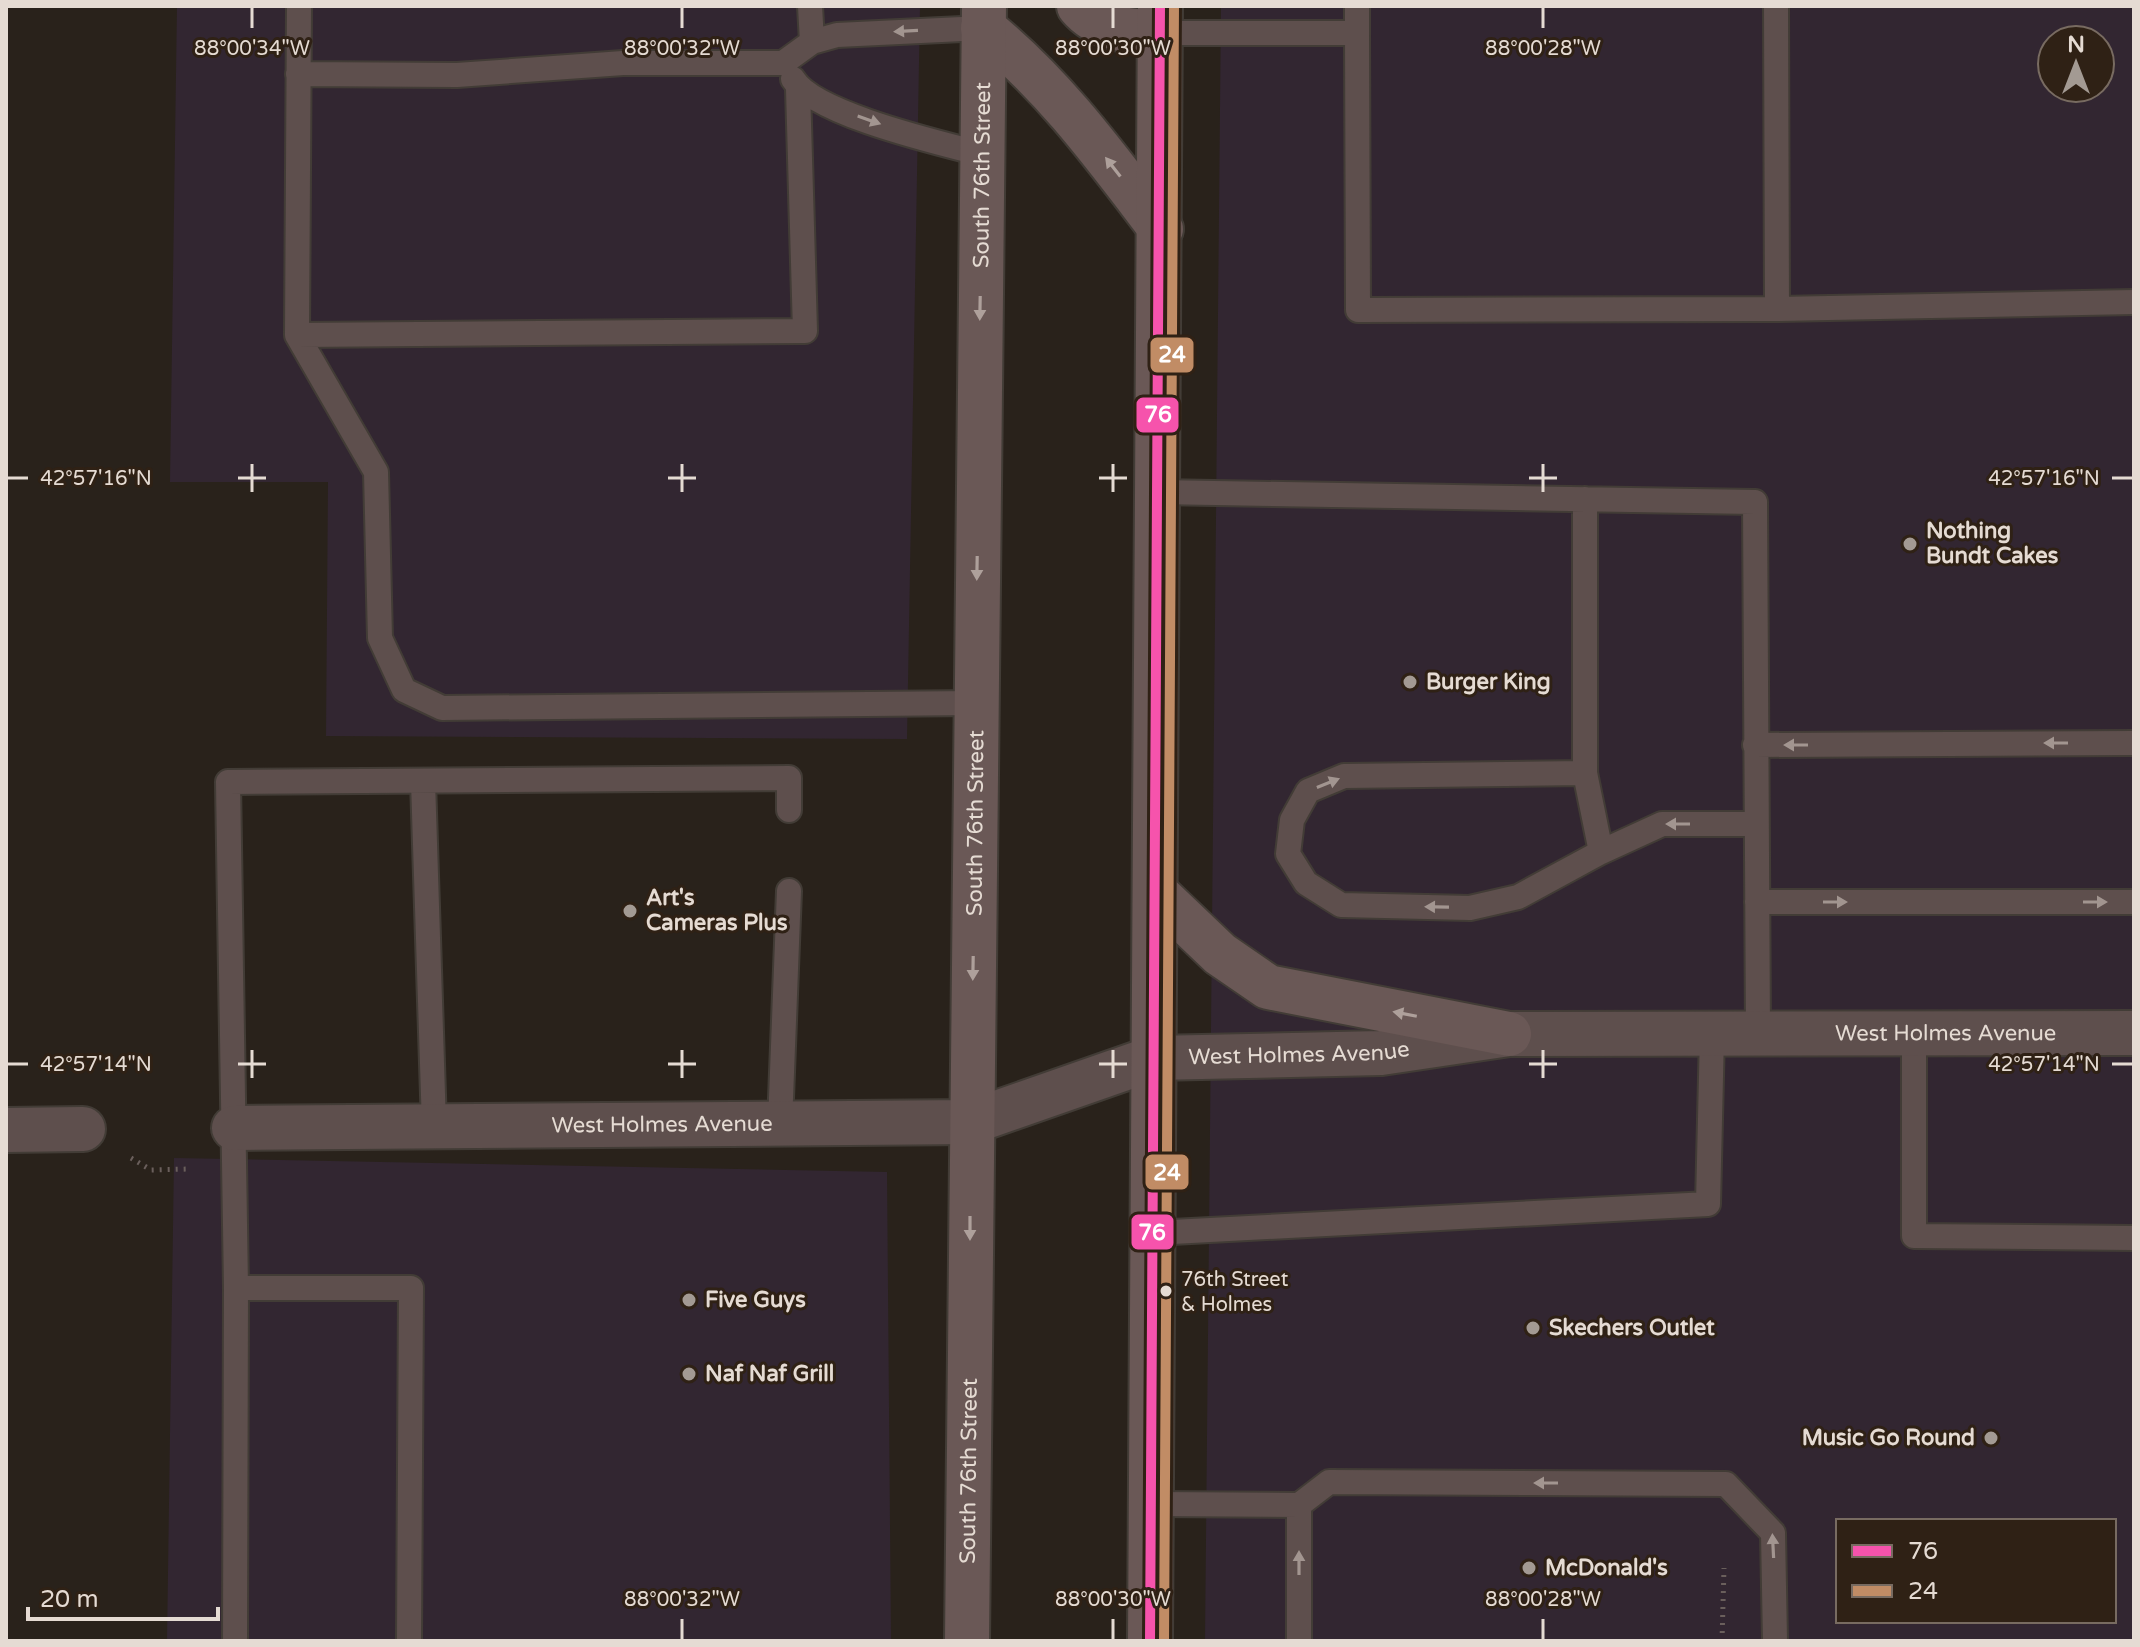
<svg xmlns="http://www.w3.org/2000/svg" width="2140" height="1647" font-family="'Varela Round',sans-serif">
	<style>
		.commercial { fill: #322631; fill-rule: evenodd }
		.lines { fill: none; stroke-linecap: round; stroke-linejoin: round }
		.service-casing { stroke: #423c36; stroke-width: 28 }
		.minor-casing { stroke: #423c36; stroke-width: 48 }
		.secondary-casing { stroke: #423c36; stroke-width: 48 }
		.path { stroke: #6a5f5c; stroke-width: 5; stroke-dasharray: 2 6; stroke-linecap: butt }
		.service { stroke: #5e4f4d; stroke-width: 24 }
		.minor { stroke: #5e4f4d; stroke-width: 44 }
		.secondary { stroke: #6a5856; stroke-width: 44 }
		.bus-1-casing { stroke: #2f2115; stroke-width: 16 }
		.bus-2-casing { stroke: #2f2115; stroke-width: 16 }
		.bus-1 { stroke: #f653ac; stroke-width: 10 }
		.bus-2 { stroke: #c18c65; stroke-width: 10 }
		.oneway { fill: #a29590 }
		.oneway2 { fill: #aea09b }
		.ticks { fill: none; stroke: #e5dbd3; stroke-width: 3 }
		.poi-dot { fill: #a39a93; stroke: #2f2115; stroke-width: 3 }
		.bus-dot { fill: #e5dbd3; stroke: #2f2115; stroke-width: 3 }
		.labels { text-anchor: middle; dominant-baseline: central; stroke-width: 6; stroke-linejoin: round; paint-order: stroke }
		.bus-label { font-size: 20px; fill: #e5dbd3; stroke: #2f2115; text-anchor: start }
		.street-label { font-size: 22px; fill: #e5dbd3; stroke: #2f2115 }
		.poi-label { font-size: 22px; font-weight: bold; fill: #e5dbd3; stroke: #2f2115; text-anchor: start }
		.ticks-label { font-size: 20px; text-anchor: middle; fill: #e5dbd3; stroke: #2f2115; stroke-width: 6; stroke-linejoin: round; paint-order: stroke }
		.line-badge { stroke: #2f2115; stroke-width: 3 }
		.badge-label { font-size: 22px; text-anchor: middle; font-weight: bold; fill: #fff }
	</style>
	<rect width="100%" height="100%" fill="#29221b"/>
	<path class="commercial" d="M177,6H920L907,739L326,736L328,482H170Z
		M1221,6H2134V1641H1205ZM2052,40H2100V88H2052ZM1838,1521H2114V1621H1838Z
		M174,1158L887,1172L891,1641H167Z"/>
	<g class="lines">
		<g class="service-casing">
			<path id="service" d="M299,6L297,335L376,472L380,638L404,690L442,708L975,703
				M810,6L812,42
				M1357,6V33
				M1776,6L1777,309
				M1160,33H1357L1358,310L1777,309L2134,302
				M298,74L457,75L623,63H783L812,42L837,35L983,28
				M793,79C814,114 940,143 982,154
				M297,335L805,331L798,89
				M1158,492L1755,502L1758,1033
				M1585,499V773L1601,852
				M1755,745L2134,743
				M1585,773L1344,776L1308,791L1292,820L1288,854L1306,883L1341,905L1470,908L1518,897L1601,852L1662,824H1756
				M423,781L434,1126
				M1757,902H2134
				M1914,1033V1236L2134,1238
				M780,1124L789,891
				M1153,1233L1708,1204L1712,1034
				M236,1288H411L409,1641
				M1151,1504L1299,1505V1641
				M1299,1505L1329,1482L1726,1484L1773,1533L1775,1641
				M235,1641L236,1288L228,782L789,778V810"/>
		</g>
		<g class="minor-casing">
			<g id="minor">
				<path id="s1" d="M234,1128L971,1122L1154,1058L1381,1053L1509,1034L2134,1033"/>
				<path d="M6,1130L83,1129"/>
			</g>
		</g>
		<g class="secondary-casing">
			<g id="secondary">
				<path d="M1079,6C1100,31 1131,31 1160,33"/>
				<path d="M983,28C1054,85 1106,157 1161,229"/>
				<path d="M1155,892L1220,954L1268,987L1509,1034"/>
				<path id="s2" d="M967,1641L984,6"/>
				<path d="M1150,1641L1160,6"/>
			</g>
		</g>
		<path class="path" d="M131,1158L151,1170L189,1169
			M1722,1641L1724,1568"/>
		<use href="#service" class="service"/>
		<use href="#minor" class="minor"/>
		<use href="#secondary" class="secondary"/>
		<g class="bus-1-casing">
			<path id="bus-1" d="M1150,1641L1160,6"/>
		</g>
		<g class="bus-2-casing">
			<path id="bus-2" d="M1164,1641L1174,6"/>
		</g>
		<use href="#bus-1" class="bus-1"/>
		<use href="#bus-2" class="bus-2"/>
	</g>
	<defs><path id="oneway-solid" d="M-6-.8H1V-3.2L6.5 0L1 3.2V.8H-6Z" transform="scale(2)"/></defs>
	<g class="oneway">
		<use href="#oneway-solid" transform="translate(906 31) rotate(177)"/>
		<use href="#oneway-solid" transform="translate(869 120) rotate(19)"/>
		<use href="#oneway-solid" transform="translate(2056 743) rotate(180)"/>
		<use href="#oneway-solid" transform="translate(1796 745) rotate(180)"/>
		<use href="#oneway-solid" transform="translate(1328 783) rotate(-22)"/>
		<use href="#oneway-solid" transform="translate(1678 824) rotate(180)"/>
		<use href="#oneway-solid" transform="translate(1835 902)"/>
		<use href="#oneway-solid" transform="translate(2095 902)"/>
		<use href="#oneway-solid" transform="translate(1437 907) rotate(-179)"/>
		<use href="#oneway-solid" transform="translate(1546 1483) rotate(-180)"/>
		<use href="#oneway-solid" transform="translate(1773 1546) rotate(-93)"/>
		<use href="#oneway-solid" transform="translate(1299 1563) rotate(-90)"/>
	</g>
	<g class="oneway2">
		<use href="#oneway-solid" transform="translate(1113 167) rotate(-128)"/>
		<use href="#oneway-solid" transform="translate(980 308) rotate(91)"/>
		<use href="#oneway-solid" transform="translate(977 568) rotate(91)"/>
		<use href="#oneway-solid" transform="translate(973 968) rotate(91)"/>
		<use href="#oneway-solid" transform="translate(1405 1014) rotate(-169)"/>
		<use href="#oneway-solid" transform="translate(970 1228) rotate(90)"/>
	</g>
	<path class="ticks" d="M252,8V28M682,8V28M1113,8V28M1543,8V28M252,464V492M682,464V492M1113,464V492M1543,464V492M8,478H28M238,478H266M668,478H696M1099,478H1127M1529,478H1557M2112,478H2132M252,1050V1078M682,1050V1078M1113,1050V1078M1543,1050V1078M8,1064H28M238,1064H266M668,1064H696M1099,1064H1127M1529,1064H1557M2112,1064H2132M682,1619V1639M1113,1619V1639M1543,1619V1639"/>
	<g class="poi-dot">
		<circle cx="1910" cy="544" r="8"/>
		<circle cx="1410" cy="682" r="8"/>
		<circle cx="630" cy="911" r="8"/>
		<circle cx="689" cy="1300" r="8"/>
		<circle cx="1533" cy="1328" r="8"/>
		<circle cx="689" cy="1374" r="8"/>
		<circle cx="1991" cy="1438" r="8"/>
		<circle cx="1529" cy="1568" r="8"/>
	</g>
	<circle class="bus-dot" cx="1166" cy="1291" r="7"/>
	<g class="labels">
		<g class="bus-label">
			<text x="1181" y="1280">76th Street<tspan x="1181" dy="25">&amp; Holmes</tspan></text>
		</g>
		<g class="street-label">
			<text stroke="none"><textPath href="#s2" startOffset="1466">South 76th Street</textPath></text>
			<text stroke="none"><textPath href="#s2" startOffset="818">South 76th Street</textPath></text>
			<text stroke="none"><textPath href="#s1" startOffset="1724">West Holmes Avenue</textPath></text>
			<text stroke="none"><textPath href="#s1" startOffset="1076">West Holmes Avenue</textPath></text>
			<text stroke="none"><textPath href="#s1" startOffset="428">West Holmes Avenue</textPath></text>
			<text stroke="none"><textPath href="#s2" startOffset="170">South 76th Street</textPath></text>
		</g>
		<g class="poi-label">
			<text x="1926" y="531">Nothing<tspan x="1926" dy="25">Bundt Cakes</tspan></text>
			<text x="1426" y="682">Burger King</text>
			<text x="646" y="898">Art's<tspan x="646" dy="25">Cameras Plus</tspan></text>
			<text x="705" y="1300">Five Guys</text>
			<text x="1549" y="1328">Skechers Outlet</text>
			<text x="705" y="1374">Naf Naf Grill</text>
			<text x="1975" y="1438" text-anchor="end">Music Go Round</text>
			<text x="1545" y="1568">McDonald's</text>
		</g>
	</g>
	<g class="ticks-label">
		<text x="252" y="55">88°00'34"W</text>
		<text x="682" y="55">88°00'32"W</text>
		<text x="1113" y="55">88°00'30"W</text>
		<text x="1543" y="55">88°00'28"W</text>
		<text x="96" y="485">42°57'16"N</text>
		<text x="2044" y="485">42°57'16"N</text>
		<text x="96" y="1071">42°57'14"N</text>
		<text x="2044" y="1071">42°57'14"N</text>
		<text x="682" y="1606">88°00'32"W</text>
		<text x="1113" y="1606">88°00'30"W</text>
		<text x="1543" y="1606">88°00'28"W</text>
	</g>
	<g class="line-badge">
		<rect x="1149" y="336" width="46" height="38" rx="8" fill="#c18c65"/>
		<rect x="1135" y="396" width="45" height="38" rx="8" fill="#f653ac"/>
		<rect x="1144" y="1153" width="46" height="38" rx="8" fill="#c18c65"/>
		<rect x="1130" y="1213" width="45" height="38" rx="8" fill="#f653ac"/>
	</g>
	<g class="badge-label">
		<text x="1172" y="362">24</text>
		<text x="1158" y="422">76</text>
		<text x="1167" y="1180">24</text>
		<text x="1152" y="1240">76</text>
	</g>
	<rect width="2140" height="1647" fill="none" stroke="#e5dbd3" stroke-width="16"/>
	<rect x="1836" y="1519" width="280" height="104" fill="#2f2115" stroke="#786b61" stroke-width="2"/>
	<rect x="1852" y="1545" width="40" height="12" fill="#f653ac" stroke="#786b61" stroke-width="2"/>
	<text x="1908" y="1559" font-size="24" fill="#e5dbd3">76</text>
	<rect x="1852" y="1585" width="40" height="12" fill="#c18c65" stroke="#786b61" stroke-width="2"/>
	<text x="1908" y="1599" font-size="24" fill="#e5dbd3">24</text>
	<g transform="translate(2076 64)"><circle r="38" fill="#2f2115" stroke="#786b61" stroke-width="2"/>
	<path d="M0-6L14 30L0 20L-14 30Z" fill="#a39a93"/>
	<text y="-12" font-size="22" font-weight="bold" text-anchor="middle" fill="#e5dbd3">N</text>
	</g>
	<path d="M28 1607v12h190v-12" fill="none" stroke="#e5dbd3" stroke-width="4"/>
	<text x="40" y="1607" font-size="24" fill="#e5dbd3" stroke="#2f2115" stroke-width="6" paint-order="stroke">20 m</text>
</svg>
